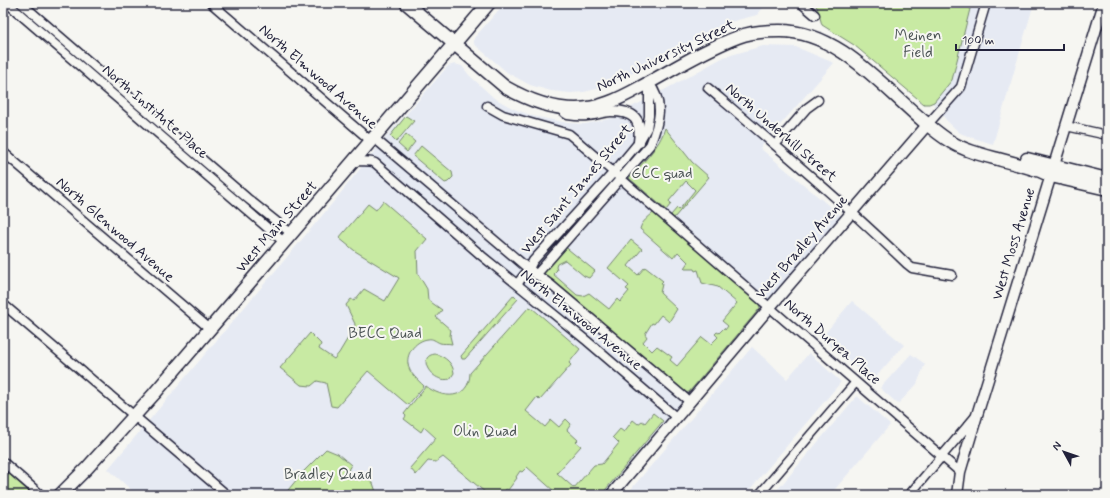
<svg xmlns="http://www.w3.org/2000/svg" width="1110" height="498" font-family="Mynerve,sans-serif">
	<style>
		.built { fill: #e6eaf3 }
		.green { fill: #c8eaa3; stroke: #75866f }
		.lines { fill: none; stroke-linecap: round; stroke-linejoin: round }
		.minor-casing { stroke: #22223b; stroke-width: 11 }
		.tertiary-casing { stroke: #22223b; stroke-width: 13 }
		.secondary-casing { stroke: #22223b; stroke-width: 15 }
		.minor { stroke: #f6f6f2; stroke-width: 8 }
		.tertiary { stroke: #f6f6f2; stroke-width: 10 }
		.secondary { stroke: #f6f6f2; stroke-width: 12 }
		.labels { text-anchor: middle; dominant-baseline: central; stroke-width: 4; stroke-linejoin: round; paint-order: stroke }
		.park-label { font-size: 15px; fill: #4c5455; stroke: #f6f6f2 }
		.street-label { font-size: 15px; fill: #22223b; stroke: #f6f6f2 }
	</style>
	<rect width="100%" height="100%" fill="#f6f6f2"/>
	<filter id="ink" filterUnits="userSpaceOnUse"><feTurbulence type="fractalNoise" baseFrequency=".025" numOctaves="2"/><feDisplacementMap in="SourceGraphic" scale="8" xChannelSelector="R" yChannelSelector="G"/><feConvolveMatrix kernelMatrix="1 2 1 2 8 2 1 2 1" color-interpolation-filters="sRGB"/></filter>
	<g filter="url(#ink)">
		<path class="built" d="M505,3H767L757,15L726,23L641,69L605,87L584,92L570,93L551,91L530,85L508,73L474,44V38Z
			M815,3H1034L993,144L970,137L960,133L947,121L932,102Z
			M763,46L796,47L834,63L760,148L846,220L611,495H137L108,469L331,205L389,133L410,110L448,66L455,64L462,66L469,75L494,98L514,109L533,116L568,123L585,124L600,121L616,117H622L627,120L635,111L631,107L646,100L724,57Z
			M852,301L904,345L872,381L821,338Z
			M752,347L787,379L809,353L841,382L745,495H626Z
			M911,354L925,364L917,384L898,404L880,388Z
			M857,396L890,425L830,495H773Z"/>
		<path class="green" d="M813,3H968L970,9L952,80L934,102L929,104H924L854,45L822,25L817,7Z
			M406,116L414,121L396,142L390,136Z
			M665,128L692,162L709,177L674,218L671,215L677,208L679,210L695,190L686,181L669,201L671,204L666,210L629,178C641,164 660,147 665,128Z
			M406,134L415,142L407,152L398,144Z
			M421,146L452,172L453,177L448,182L445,183L413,156Z
			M383,201L427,239L417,251L418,274L427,289L428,300L442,310L436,317L451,330L450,336L452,344C448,343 443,344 440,343C435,341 433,338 428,339C417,340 406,352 408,364C409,373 418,380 424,386L408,405L368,371L337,407L331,406L326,383L317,381L311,386L301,385L280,368L310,333L321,344L319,349L334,359L339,353L354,328L355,324L346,305L351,299L354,301L364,289L385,301L399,278L355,251L339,238L368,204L376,210Z
			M654,212L759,304L760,308L689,392L684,393L539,272L563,245L595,271L589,278L584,276L565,260L557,264L556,267L557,270L553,274L577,295L583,296L589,293L609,309L617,299L620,302L629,291L626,289L629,286L608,268L631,240L642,249L628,266L638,275L645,267L663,281L661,283L662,284L660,293L677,309L669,322L661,315L654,324L652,323L645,334L647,337L643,342L652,351L657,346L672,357L670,360L677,366L702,337L711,344L718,337L715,334L717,332L719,333L724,328L725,330L728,326L722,321L737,303L718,287L702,283L698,270L695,271L694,269H685L684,268L688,262L678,252L673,258L640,229C642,221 648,218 654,212Z
			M514,295L518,299L465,359H462L461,356Z
			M529,307L532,308L580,349L569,363L571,365L540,400L537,397L526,411L545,427L551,420L559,427L566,419L571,424L567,430L578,440L576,442L581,446L557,473L574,488L594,465L602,464L619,443L613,437L620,429L624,432L633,420L638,424L642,421L645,423L653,413L663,421L601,495H553L555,492L527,467L522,472L520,471L516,477L517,478L508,490L506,489L501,495H485L486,493L443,457L436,462L428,461L416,475L410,468L436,438L424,427L421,432L404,419L406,416L404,414L426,386C442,399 469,401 470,373Z
			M436,354C445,357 453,363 454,373L450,379C431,384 415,355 436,354Z
			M326,449L338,454L351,465L348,470L354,476L359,471L373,483L377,495H284L302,473Z
			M3,469L33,495H3Z"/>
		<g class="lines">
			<g class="minor-casing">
				<path id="minor" d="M7,3L285,243
					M21,3L247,198L292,234
					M211,3L371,141
					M801,3L815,15
					M708,88C775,145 844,203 907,264L912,268L952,275
					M487,106L503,115L569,134L575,139L960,472
					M928,124L961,87L986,3
					M1066,126L1107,135
					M374,138L525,266L551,285L690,402
					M775,145L807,108L818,100
					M3,152L210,329
					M355,161C361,162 370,160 375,163L482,256L587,341L677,418
					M536,275L650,145C659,123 665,103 649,83
					M517,284L529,269L533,261L614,172L639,142L647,128L649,116V83
					M3,304L227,495
					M3,462L41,495
					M759,495L856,382
					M909,495L975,417"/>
			</g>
			<g class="tertiary-casing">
				<path id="tertiary" d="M565,112L568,114C574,115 580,116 587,115C595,115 603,111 611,111C634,111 642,119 639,142
					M611,495L764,314L928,124
					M957,495L960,472L977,415L1104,3"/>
			</g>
			<g class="secondary-casing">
				<path id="secondary" d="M406,3L505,87C526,99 551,109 576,109C599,109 619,99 639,88C671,71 703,50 738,37C751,32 766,31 780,31C849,31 897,108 951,142C964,150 979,154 994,158C1009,162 1025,166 1040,171L1051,176L1107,189
					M1027,159L1107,179
					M60,495L87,468L154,394L489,3"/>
			</g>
			<use href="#minor" class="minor"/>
			<use href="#tertiary" class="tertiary"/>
			<use href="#secondary" class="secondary"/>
		</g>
	</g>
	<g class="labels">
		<g class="park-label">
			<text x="918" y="36">Meinen<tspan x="918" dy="17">Field</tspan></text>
			<text x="662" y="174">GCC quad</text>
			<text x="385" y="334">BECC Quad</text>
			<text x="485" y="432">Olin Quad</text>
			<text x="328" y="475">Bradley Quad</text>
		</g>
		<g class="street-label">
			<text transform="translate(666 56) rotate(-25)">North University Street</text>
			<text transform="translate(318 77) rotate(41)">North Elmwood Avenue</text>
			<text transform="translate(155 112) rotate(41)">North Institute Place</text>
			<text transform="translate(781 133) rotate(41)">North Underhill Street</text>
			<text transform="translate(577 189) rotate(-50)">West Saint James Street</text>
			<text transform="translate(277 227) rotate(-49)">West Main Street</text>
			<text transform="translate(115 230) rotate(41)">North Glenwood Avenue</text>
			<text transform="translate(1014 244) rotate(-73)">West Moss Avenue</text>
			<text transform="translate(802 247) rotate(-49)">West Bradley Avenue</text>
			<text transform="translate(581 320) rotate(39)">North Elmwood Avenue</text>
			<text transform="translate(832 342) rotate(41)">North Duryea Place</text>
		</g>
	</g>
	<rect width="1110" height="498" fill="none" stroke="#f6f6f2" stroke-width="16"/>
	<rect x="8" y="8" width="1094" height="482" fill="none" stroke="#22223b" stroke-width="1.5" filter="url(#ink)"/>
	<g transform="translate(1064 452) rotate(310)" stroke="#f6f6f2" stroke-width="3" paint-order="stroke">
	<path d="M0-3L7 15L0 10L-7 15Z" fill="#22223b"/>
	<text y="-6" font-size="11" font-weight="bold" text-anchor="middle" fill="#22223b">N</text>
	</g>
	<path d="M956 44v6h108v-6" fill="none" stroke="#22223b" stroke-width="2"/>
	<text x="962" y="44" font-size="12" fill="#22223b" stroke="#f6f6f2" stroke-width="3" paint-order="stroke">100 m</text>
</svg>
